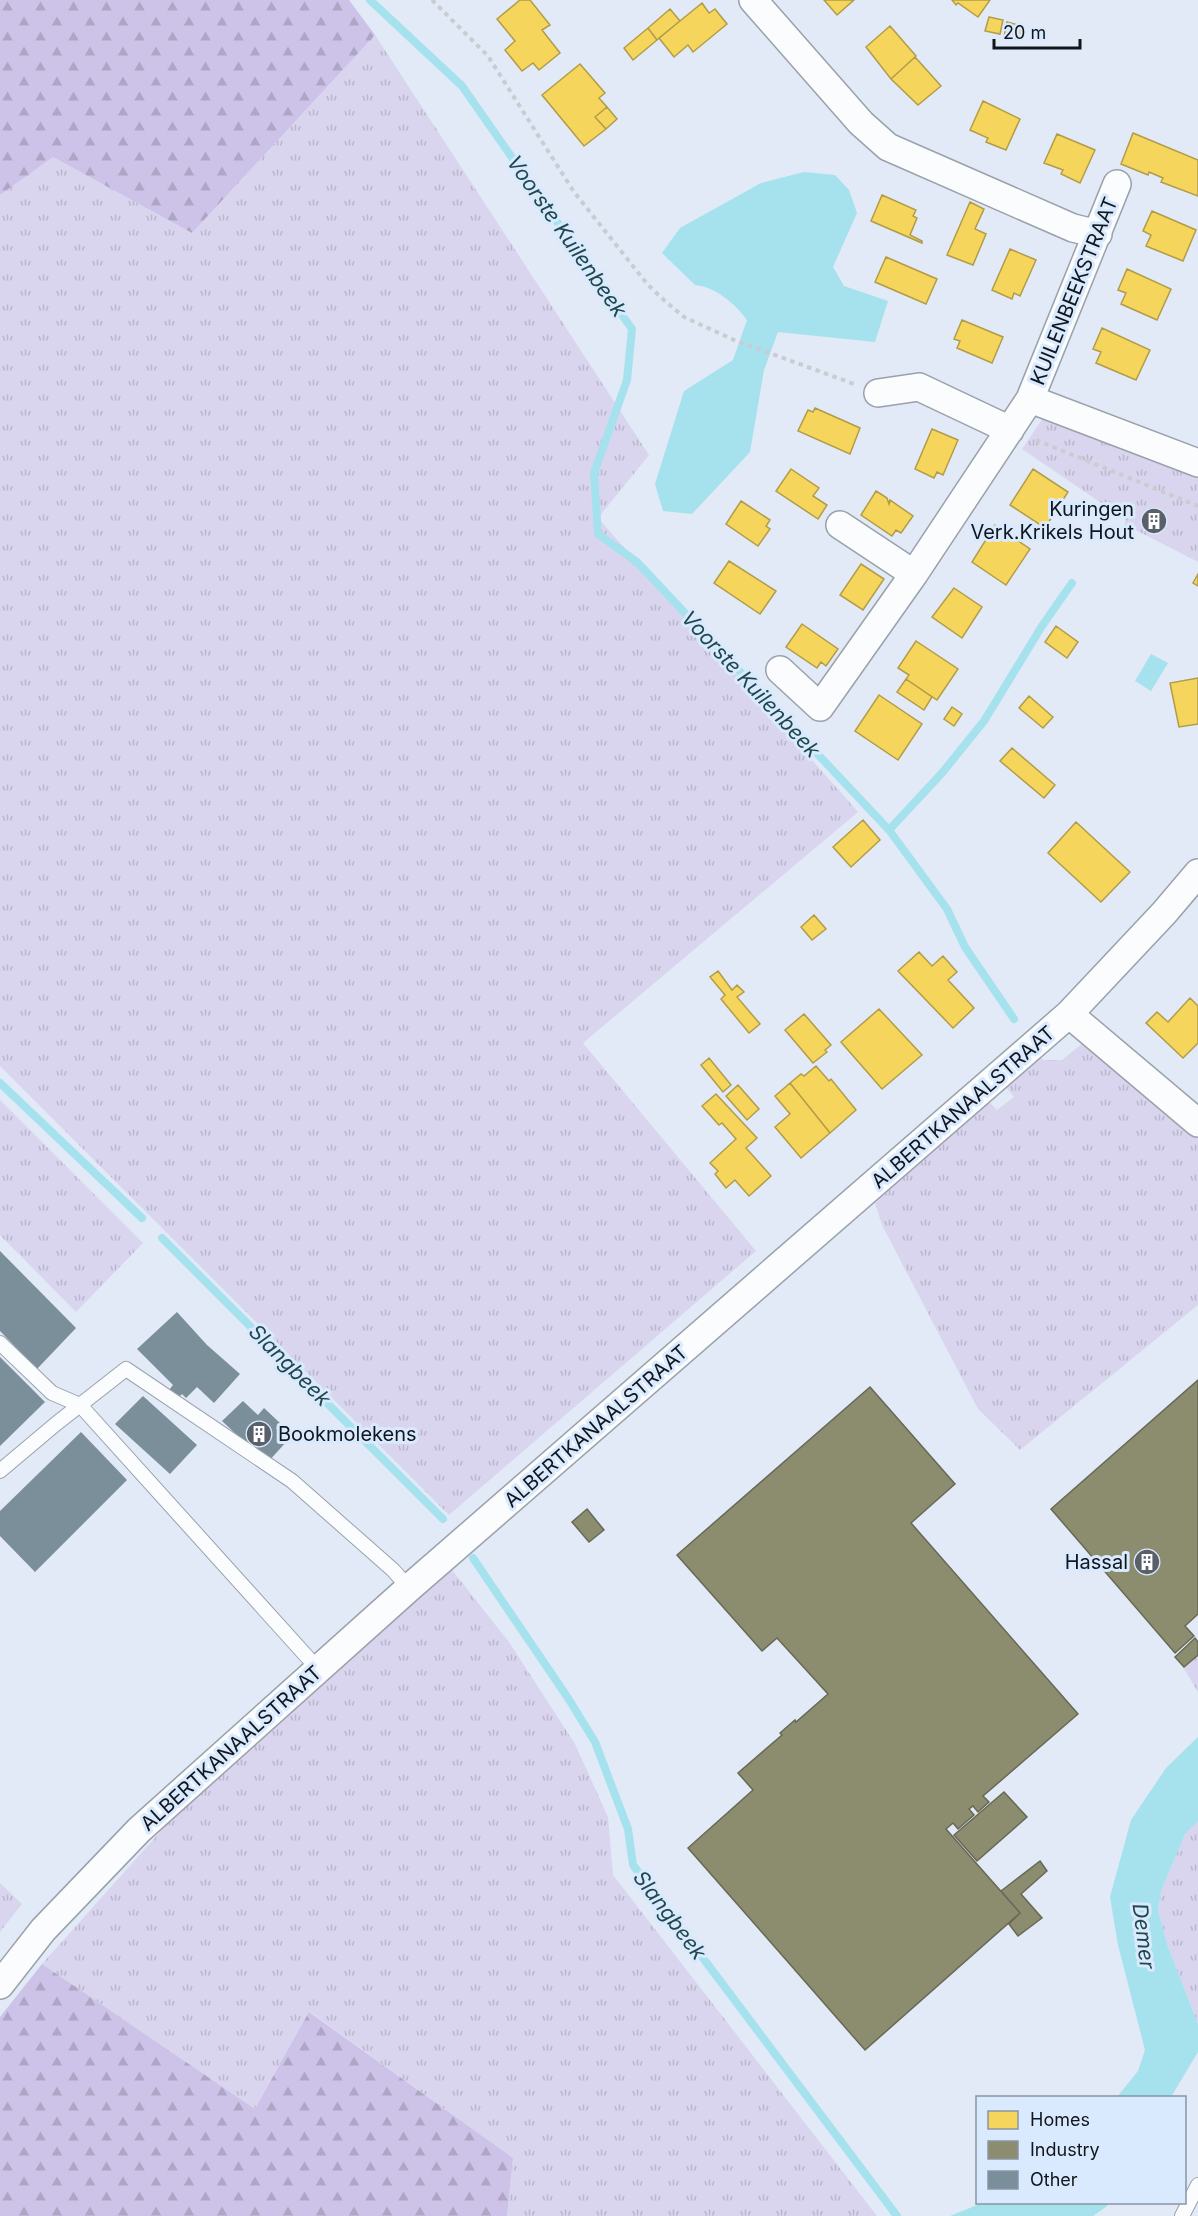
<svg xmlns="http://www.w3.org/2000/svg" width="1198" height="2216" font-family="Inter,sans-serif">
	<style>
		.grass { fill: url(#grass-tufts) }
		.forest { fill: url(#forest-firs) }
		.water { fill: #a5e2ed }
		.homes { fill: #f6d55c; stroke: #b19c49; stroke-width: 1.5 }
		.industry { fill: #8c8c6e; stroke: #676956; stroke-width: 1.5 }
		.lines { fill: none; stroke-linecap: round; stroke-linejoin: round }
		.stream { stroke: #a5e2ed; stroke-width: 8 }
		.building { fill: #7b8f9a }
		.lane-casing { stroke: #9aa1aa; stroke-width: 16 }
		.street-casing { stroke: #9aa1aa; stroke-width: 30 }
		.path { stroke: #c9ccd0; stroke-width: 4; stroke-dasharray: 4.5 4.5; stroke-linecap: butt }
		.lane { stroke: #fafcfe; stroke-width: 14 }
		.street { stroke: #fafcfe; stroke-width: 27 }
		.labels { text-anchor: middle; dominant-baseline: central; stroke-width: 6; stroke-linejoin: round; paint-order: stroke }
		.street-label { font-size: 20px; fill: #11161d; stroke: #d9e9fe }
		.poi-label { font-size: 20px; fill: #11161d; stroke: #d9e9fe; text-anchor: end }
		.water-label { font-size: 21px; font-style: italic; fill: #20484c; stroke: #d9e9fe }
	</style>
	<defs>
		<pattern id="grass-tufts" width="24" height="20" patternUnits="userSpaceOnUse" patternTransform="scale(1.5)"><rect width="24" height="20" fill="#dad5ef"/><path d="M3 7l-1-3M5 7V3M7 7l1-3M15 17l-1-3M17 17v-4M19 17l1-3" fill="none" stroke="#bab6cc"/></pattern>
		<pattern id="forest-firs" width="22" height="20" patternUnits="userSpaceOnUse" patternTransform="scale(1.5)"><rect width="22" height="20" fill="#cdc2e7"/><path d="M5 1l3.5 6h-7zM16 11l3.5 6h-7z" fill="#afa6c6"/></pattern>
	</defs>
	<rect width="100%" height="100%" fill="#e1eaf6"/>
	<path class="grass" d="M375,35L649,455L598,518L858,812L583,1043L756,1251L449,1515L0,1066V195L53,157L192,233Z
		M1043,418L1198,476V562L1124,524L1126,520L1022,449Z
		M1083,1043L1198,1135V1305L1020,1450L978,1409L882,1225L875,1203L989,1102L997,1110L1014,1097L1006,1087L1040,1057L1043,1060H1062Z
		M0,1100L143,1243L76,1312L0,1235Z
		M452,1570L509,1642L575,1744L608,1817L613,1875L877,2216H507L513,2158L310,2012L255,2109L42,1964L195,1793Z
		M1198,1646V1692L1180,1662Z
		M1198,1821V2024L1167,1944L1158,1910L1161,1891L1185,1833Z
		M0,1883L22,1904L0,1932Z"/>
	<path class="forest" d="M0,0H349L375,35L192,233L53,157L0,195Z
		M42,1964L255,2109L309,2012L513,2158L507,2216H0V2017Z"/>
	<path class="water" d="M804,172L835,175L849,190L857,213L833,267L844,286L888,301L875,342L778,332L764,370L750,452L692,514L663,511L655,484L684,391L733,360L747,320C736,304 714,286 695,285L662,253L680,228L761,183Z
		M1151,654L1168,663L1151,691L1135,681Z
		M1198,1737V1821L1185,1834L1161,1891L1158,1910L1167,1944L1198,2024V2052L1171,2097H1117L1138,2071L1145,2050L1118,1945L1110,1897L1131,1820L1166,1768Z
		M982,2203V2202L1109,2203L1106,2207L1093,2216H950Z"/>
	<path class="homes" d="M520,0H530L550,25L542,30L560,53L539,70L533,63L522,71L505,50L515,41L497,19Z
		M824,0H854L837,15Z
		M952,0H990L978,17L958,3L956,5Z
		M702,3L709,13L715,9L727,24L693,52L688,45L674,57L659,38Z
		M670,9L680,21L657,40L648,28Z
		M989,17L1003,20L1000,34L985,31Z
		M1007,22L1022,26L1020,40L1004,37Z
		M890,26L916,56L891,79L866,47Z
		M648,28L657,40L633,60L624,48Z
		M915,57L941,86L918,105L891,79Z
		M580,64L605,93L599,98L607,107L595,117L606,129L584,146L542,95Z
		M983,101L1020,119L1006,150L986,142L988,138L970,130Z
		M607,107L617,119L606,129L595,117Z
		M1133,133L1198,160V196L1161,182L1163,178L1149,172L1148,175L1121,164Z
		M1057,134L1095,150L1080,183L1061,174L1063,170L1044,163Z
		M882,195L916,210L913,216L917,218L910,235L922,241V243L871,221Z
		M970,202L984,209L975,229L986,234L973,265L947,255Z
		M1152,211L1196,230L1183,261L1146,246L1151,235L1143,231Z
		M1010,249L1036,260L1020,296L1014,293L1012,299L992,290Z
		M886,257L937,279L926,304L875,282Z
		M1127,269L1171,289L1157,320L1121,304L1126,293L1118,290Z
		M962,320L1003,337L992,363L957,348L960,341L954,339Z
		M1102,328L1150,350L1136,380L1096,363L1101,352L1093,349Z
		M815,408L860,428L850,454L798,431L808,410L813,412Z
		M932,429L958,440L943,475L937,472L934,478L915,469Z
		M791,469L819,488L813,496L827,505L818,519L776,491Z
		M1033,469L1068,492L1045,528L1010,505Z
		M876,491L887,498L889,504L890,500L913,516L901,533L896,530L892,536L861,515Z
		M741,501L770,520L766,526L770,529L758,546L726,524Z
		M1150,513L1163,520L1158,529L1146,523Z
		M995,525L1030,549L1006,585L972,562Z
		M729,561L776,591L760,614L714,583Z
		M861,564L884,579L863,610L840,595Z
		M1198,574V586L1193,583Z
		M954,588L982,607L962,638L932,617Z
		M802,624L838,649L826,666L821,662L817,668L786,647Z
		M1056,626L1078,642L1067,658L1045,642Z
		M916,641L958,669L937,700L906,679L909,675L898,668Z
		M1198,678V724L1179,727L1170,683Z
		M906,679L932,697L924,710L897,692Z
		M879,695L922,724L898,760L855,731Z
		M1029,696L1053,717L1043,728L1019,708Z
		M952,707L962,714L954,726L944,719Z
		M1012,748L1055,785L1044,798L1000,761Z
		M863,820L880,840L851,867L833,847Z
		M1076,822L1130,872L1101,902L1048,853Z
		M814,915L826,929L812,940L801,927Z
		M919,952L932,966L943,956L957,972L948,980L974,1008L953,1028L898,971Z
		M718,971L732,990L737,985L744,992L737,997L760,1024L749,1033L721,999L725,995L710,977Z
		M1190,998L1198,1006V1043L1183,1058L1146,1023L1157,1012L1168,1022Z
		M879,1009L922,1055L882,1089L841,1042Z
		M804,1014L831,1045L825,1050L827,1052L813,1063L785,1030Z
		M709,1058L731,1085L723,1092L701,1065Z
		M816,1066L829,1081L831,1079L856,1110L830,1133L790,1083L801,1074L804,1076Z
		M790,1083L830,1133L801,1158L775,1127L790,1114L775,1096Z
		M738,1085L759,1109L747,1120L726,1096Z
		M716,1094L757,1138L746,1148L771,1176L749,1196L735,1180L726,1188L715,1174L718,1171L710,1163L736,1139L722,1123L719,1125L702,1106Z"/>
	<path class="industry" d="M1198,1380V1614L1185,1626L1194,1636L1175,1653L1051,1509Z
		M870,1387L955,1484L911,1523L1078,1714L983,1796L989,1802L978,1812L973,1806L969,1809L974,1815L958,1829L953,1823L946,1829L1020,1913L865,2050L688,1848L753,1790L738,1773L782,1735L780,1733L795,1720L796,1722L828,1694L777,1638L762,1651L677,1555Z
		M587,1509L604,1530L589,1542L572,1522Z
		M1195,1638L1198,1642V1655L1184,1667L1175,1657Z
		M1004,1792L1027,1817L977,1861L954,1835Z
		M1040,1861L1047,1871L1021,1894L1042,1918L1018,1936L1009,1924L1020,1913L1001,1891Z"/>
	<g class="lines">
		<path class="stream" d="M370,0L462,86L632,329L627,380L594,473L598,534L637,562L889,830L947,909L965,947L1014,1019
			M889,830L942,773L984,721L1042,626L1072,583
			M0,1083L142,1218
			M162,1238L443,1519
			M473,1558L568,1698L595,1742L628,1829L633,1865L897,2216"/>
	</g>
	<path class="building" d="M0,1251L76,1328L37,1369L0,1331Z
		M177,1312L207,1345L240,1374L214,1403L197,1387L186,1398L182,1394L178,1398L169,1390L173,1385L137,1349Z
		M0,1357L45,1402L0,1446Z
		M143,1396L197,1445L170,1474L115,1424Z
		M243,1401L258,1415L264,1408L280,1423L276,1428L288,1440L267,1463L222,1421Z
		M81,1432L127,1480L35,1572L0,1536V1511Z"/>
	<g class="lines">
		<g class="lane-casing">
			<path id="lane" d="M0,1343L52,1393L80,1405L319,1670
				M0,1471L57,1423L126,1369L292,1481L393,1570L409,1588
				M1182,2216L1198,2185"/>
		</g>
		<g class="street-casing">
			<path id="street" d="M753,0L861,123L888,147L1073,228L1098,234
				M878,393L919,387L1010,430
				M1030,399L1198,463
				M840,525L914,574
				M780,670L820,707L914,574L1030,399L1117,184
				M1069,1014L1198,1123
				M0,1985L43,1930L139,1830L409,1588L1069,1014L1164,913L1198,873"/>
		</g>
		<path class="path" d="M432,0L488,56L574,192L648,285L665,301L684,317L734,340L854,384
			M1036,440L1198,506"/>
		<use href="#lane" class="lane"/>
		<use href="#street" class="street"/>
	</g>
	<defs>
		<g id="building-disc" transform="scale(1.35)"><circle r="9.5" fill="#5a6069" stroke="#d9e9fe"/><path d="M-4-6H4V6H1V3H-1V6H-4ZM-2.5-4.3h1.7v1.8h-1.7ZM.8-4.3h1.7v1.8H.8ZM-2.5-1h1.7V.8h-1.7ZM.8-1h1.7V.8H.8Z" fill="#fff"/></g>
	</defs>
	<g fill-rule="evenodd">
		<use href="#building-disc" x="1154" y="521"/>
		<use href="#building-disc" x="259" y="1434"/>
		<use href="#building-disc" x="1147" y="1562"/>
	</g>
	<g class="labels">
		<g class="street-label">
			<text transform="translate(1074 291) rotate(-68)">KUILENBEEKSTRAAT</text>
			<text transform="translate(963 1107) rotate(-41)">ALBERTKANAALSTRAAT</text>
			<text transform="translate(596 1426) rotate(-41)">ALBERTKANAALSTRAAT</text>
			<text transform="translate(231 1748) rotate(-42)">ALBERTKANAALSTRAAT</text>
		</g>
		<g class="poi-label">
			<text x="1134" y="509">Kuringen<tspan x="1134" dy="23">Verk.Krikels Hout</tspan></text>
			<text x="278" y="1434" text-anchor="start">Bookmolekens</text>
			<text x="1128" y="1562">Hassal</text>
		</g>
		<g class="water-label">
			<text transform="translate(567 236) rotate(55)">Voorste Kuilenbeek</text>
			<text transform="translate(751 684) rotate(47)">Voorste Kuilenbeek</text>
			<text transform="translate(290 1365) rotate(45)">Slangbeek</text>
			<text transform="translate(670 1915) rotate(53)">Slangbeek</text>
			<text transform="translate(1144 1936) rotate(83)">Demer</text>
		</g>
	</g>
	<rect x="976" y="2096" width="210" height="108" fill="#d9e9fe" stroke="#8995a4" stroke-width="1.5"/>
	<rect x="988" y="2111" width="30" height="18" fill="#f6d55c" stroke="#8995a4" stroke-width="1.5"/>
	<text x="1030" y="2126" font-size="18" fill="#11161d">Homes</text>
	<rect x="988" y="2141" width="30" height="18" fill="#8c8c6e" stroke="#8995a4" stroke-width="1.5"/>
	<text x="1030" y="2156" font-size="18" fill="#11161d">Industry</text>
	<rect x="988" y="2171" width="30" height="18" fill="#7b8f9a" stroke="#8995a4" stroke-width="1.5"/>
	<text x="1030" y="2186" font-size="18" fill="#11161d">Other</text>
	<path d="M994 39v9h86v-9" fill="none" stroke="#11161d" stroke-width="3"/>
	<text x="1003" y="39" font-size="18" fill="#11161d" stroke="#d9e9fe" stroke-width="4.5" paint-order="stroke">20 m</text>
</svg>
